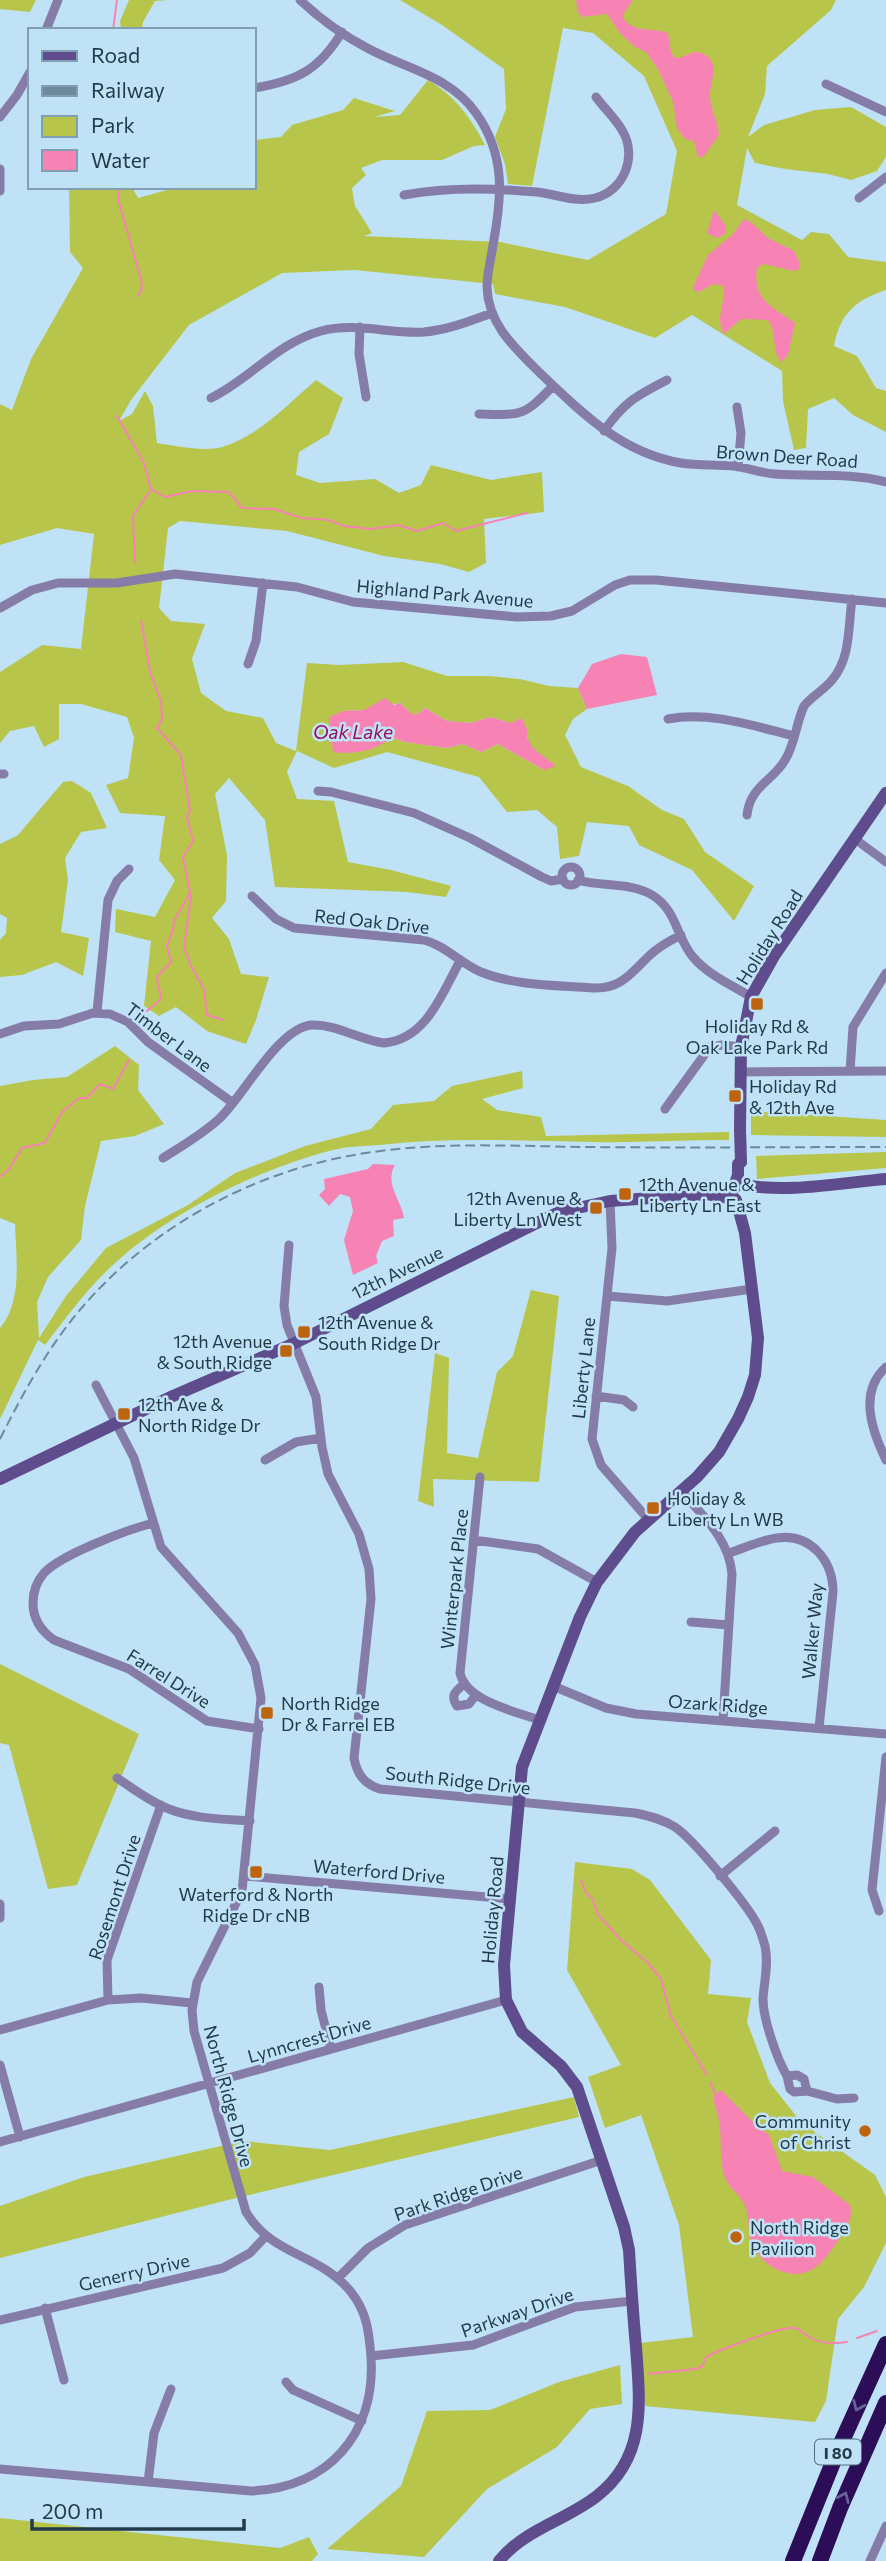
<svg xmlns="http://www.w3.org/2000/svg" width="886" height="2561" font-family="Commissioner,sans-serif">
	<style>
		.green { fill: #b8c54b; fill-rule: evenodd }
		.water { fill: #f683b4 }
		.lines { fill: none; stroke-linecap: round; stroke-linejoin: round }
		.stream { stroke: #f683b4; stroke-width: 2 }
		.street { stroke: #867ca8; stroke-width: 9 }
		.secondary { stroke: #5e4c8c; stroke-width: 12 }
		.highway { stroke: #2b0e57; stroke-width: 16 }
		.rail { stroke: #6d8a9c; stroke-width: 2; stroke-dasharray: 10 5; stroke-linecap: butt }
		.secondary-bridge { stroke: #5e4c8c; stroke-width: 12 }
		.oneway { stroke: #666397 }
		.poi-dot { fill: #be630e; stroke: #bfe2f7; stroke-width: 2.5 }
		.labels { text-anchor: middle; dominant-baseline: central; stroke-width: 5; stroke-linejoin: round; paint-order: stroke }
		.shield { fill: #bfe2f7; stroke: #526d7d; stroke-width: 2 }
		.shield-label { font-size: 16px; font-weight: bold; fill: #233b49 }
		.street-label { font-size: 18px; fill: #233b49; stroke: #bfe2f7 }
		.poi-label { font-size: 18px; fill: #233b49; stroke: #bfe2f7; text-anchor: start }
		.water-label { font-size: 19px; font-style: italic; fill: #9b0e5d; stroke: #bfe2f7 }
	</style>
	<rect width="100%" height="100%" fill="#bfe2f7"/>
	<path class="green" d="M0,0H36L30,12L0,9Z
		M129,0H168L155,1L143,22L142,30H121L120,21Z
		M400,0H836L831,10L767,66L765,94L748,137L764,125L815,110L851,107L886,127V157L877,171L851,180L828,174L785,169L755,163L747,148L737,205L802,240L811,232L829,234L848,257L886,262V290C855,300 840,314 834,346L857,356L876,388L886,391V432L853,415L834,398L808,409L806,448L794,450L783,401L782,371L692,315L655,338L565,307L495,294L493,284L355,270L282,273L189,325L131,400L119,421L132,414L145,391L153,406L157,443C175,446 205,452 222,447C259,436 288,404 316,380L343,398L329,434L299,452L296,475L320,483L375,479L399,493L421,485L431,465L491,480L542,472L544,512L484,519L486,563L469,572L440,564L384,556L287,531L180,521L168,528L159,608L171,621L205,624L192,659L201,693L226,711L263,718L276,743L296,751L307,663L339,665L403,662L447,676H488L520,679L549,686L578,688L587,709L573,719L565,735L581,767L628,786L662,810L684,819L705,852L754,886L734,921L692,870L639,845L629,826L587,822L579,856L560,859L557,827L537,810L507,812L479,777L387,752L334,768L297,751L287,772L297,799L334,801L348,862L391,870L451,886L446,897L407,892L275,887L265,820L229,778L215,794L227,855L226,901L212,918L229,939L241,974L269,977L256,1020L246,1044L207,1031L176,1007L159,1016L144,1006L151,941L115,932L116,909L155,917L175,880L159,860L165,816L120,813L106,785L128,778L134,738L127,717L81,704H59V739L44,747L34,726L10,731L0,743V672L42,645L81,649L94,534L57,528L0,545V404L12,410L31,359L83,268L70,252L69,187H132L138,198L178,187H254V140L281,137L292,125L343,110L354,98L395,111L374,117L400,115L428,80C455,96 471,118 485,145L474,146L442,160H382L361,168L366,175L352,188L355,206L372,233L364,236L500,242L588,260L666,214L677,151L644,76L593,33L563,28L532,186L508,184L505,164L495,137L506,109L504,69L442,25ZM400,703L412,714H418L425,708L447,721L471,723L490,717L511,723L528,732L527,738L544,770L498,744L481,752L463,744L447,748L405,742L391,737L343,711L364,710Z
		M72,781L91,793L107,828L81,832L65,858L68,880L61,932L89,938L83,976L56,962L22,975L0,977V940L6,933L7,918L0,914V844L18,835L63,782Z
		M115,1046L139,1065L138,1090L164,1124L135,1136L101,1141L85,1206L81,1240L48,1277L37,1302L39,1338L66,1296L106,1248L188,1205L235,1173L305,1146L371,1129L393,1105L434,1101L452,1086L522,1071L523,1088L482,1099L497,1110L541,1117L546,1136L729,1132V1140C683,1140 637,1143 592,1142C521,1141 451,1137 380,1145C365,1146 348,1146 333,1150C262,1168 177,1209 122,1257C92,1282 69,1314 45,1345L38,1340L0,1419V1328C23,1301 16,1257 15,1224L0,1218V1086L33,1080L67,1077Z
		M751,1111L886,1120V1137L751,1135Z
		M886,1152V1168L757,1179L756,1156Z
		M531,1290L559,1296L539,1482L433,1479L434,1507L418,1501L435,1353L449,1358L447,1453L478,1458L497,1372L513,1356Z
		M0,1664L139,1734L77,1885L48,1889L9,1745L0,1743Z
		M575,1862L632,1869L650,1880L711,1960L708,1994L751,1998L747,2022L770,2083L801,2122L875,2175L886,2197V2243L864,2287L838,2319L826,2401L815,2422L645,2406L640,2343L693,2337L679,2225L641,2115L605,2128L588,2077L621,2065L567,1970Z
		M574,2097L579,2117L228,2200L0,2258V2206L84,2177L243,2141L330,2150Z
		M620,2365L622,2404L590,2409L557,2447L487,2489L424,2557L327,2549L401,2486L427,2411L490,2410L559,2382Z
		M0,2518L280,2548L309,2537L318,2554L312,2561H0Z"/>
	<path class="water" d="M576,0H633L622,16C632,34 652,27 668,33L671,52L675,58C685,59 691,49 701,53C706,54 711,59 713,64C716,73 709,87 710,97C711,110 718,122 719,135L703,157H698L694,141L685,139L677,128L673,102L659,71L646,52L635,47L620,33L607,14L582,17L578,12Z
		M714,210L726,226L725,234L717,238L707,233Z
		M744,219L752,223L768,238L794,251L799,261V269L794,271L764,264L757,268C752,300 773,307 795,323L788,355L781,362C771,349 777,331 768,320L741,319L724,334C714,318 727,302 723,286L713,284L699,292L694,290V285L708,255L733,234Z
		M621,654L647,657L657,695L587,709L578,688L592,664Z
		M385,698L394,705L400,703L412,714H418L425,708L447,721L471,723L490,717L511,723L522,718L528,732L527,738L534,749L556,766L544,770L498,744L481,752L463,744L447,748L405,742L391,737C377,751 353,755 333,752L329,717L343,711L364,710Z
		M373,1164L395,1165C384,1184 401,1199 404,1218L393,1220L394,1236L382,1241L376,1256L378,1263L353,1275L344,1240L353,1211L350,1197L340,1194L329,1206L319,1195L325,1189L324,1179L368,1169Z
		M721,2090L752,2121L769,2135L782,2171L813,2177L850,2205C854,2219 844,2233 836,2244C828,2254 821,2266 809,2271C788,2281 760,2264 752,2244C747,2232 750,2218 745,2206C742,2196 731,2190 726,2180C718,2161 723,2136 718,2116C716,2108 713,2102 714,2095Z"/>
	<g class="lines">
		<path class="stream" d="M113,30L117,0
			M120,187L118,199L141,279L142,288L138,296
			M117,416L144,463L151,489L133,516L135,562
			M151,489L165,497L192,491L229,492L242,508L274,509L302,518L329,520L344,526L371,529L398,525L417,531L443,523L456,531L527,513
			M141,621L151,675L161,701L162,719L157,728L181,755L190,811L187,817L193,841L183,857L191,897L184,947L191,966L204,989L207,1015L223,1020
			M147,1011L161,999L157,977L171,962L167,945L172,933L175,919L190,893
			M0,1177L10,1168L22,1148L45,1143L62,1112L79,1098H87L100,1084L113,1089L129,1060
			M581,1880L586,1893L593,1899L598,1915L622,1941L648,1963L661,1979L671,2016L707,2075
			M710,2082L715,2093
			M857,2338L877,2331
			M648,2374C666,2371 686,2372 702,2367L706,2357C719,2350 784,2325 795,2328C800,2329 805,2334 809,2337C821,2344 834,2344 847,2342"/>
		<path class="street" d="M300,0C320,19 344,36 369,49C407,69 450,76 476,113C506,155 502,197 493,245C491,259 487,273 487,287C488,325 516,349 541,374C583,414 622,453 681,463C699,466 716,464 734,466C748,468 761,473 775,474C813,477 849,472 886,482
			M46,30L58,0
			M826,84L886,112
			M254,88C297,81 319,70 342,32
			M0,117L17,95L30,72
			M0,169V191
			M404,195C447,187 493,188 537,192C556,194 575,203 595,198C624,191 638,156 622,130C615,118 604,108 596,97
			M859,198L886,177
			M360,327L359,354L366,397
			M211,398C250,379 277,343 321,331C356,322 389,334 424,332C448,330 470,321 492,313
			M737,407L741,433L738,467
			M479,414C522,415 523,417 553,386
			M604,431C624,402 636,396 667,380
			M0,608L32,590L58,583H117L175,574L297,587L353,602L517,617L551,616L572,611L615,585L630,580H656L886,603
			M248,664L256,641L263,583
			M668,719C709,711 754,726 794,736
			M0,774H4
			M318,791L331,792L414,813L470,838L542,877L551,881L563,879
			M747,815C750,786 773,781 785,760C795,745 796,723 804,706C812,696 824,690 832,680C851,658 848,627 852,599
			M855,839L886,862
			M562 876a9 9 0 1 1 18 0a9 9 0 1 1-18 0Z
			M578,880C602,887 630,882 652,895C677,910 676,937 693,957C708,975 732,985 751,997
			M252,896L276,919L294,928L424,940C446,946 460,963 481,972C515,986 557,985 594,988C621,989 631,973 649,956C658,947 669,941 681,935
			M97,1012L108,900L117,881L129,869
			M0,1034L24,1026L59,1024L93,1013L110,1014L128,1022L148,1042L233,1103
			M850,1071L853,1027L886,973
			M740,1072L886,1071
			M665,1109L710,1047L722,1045L741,1047
			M163,1158C182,1146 203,1134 220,1118C244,1095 279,1027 312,1025C336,1024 360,1040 384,1043C427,1039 442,993 460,961
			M610,1201L612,1248L592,1439L601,1465L648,1519
			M289,1245L284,1306L287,1325L316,1397L322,1447L328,1474L359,1534L369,1569L371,1599L354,1758C357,1774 364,1784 380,1789L635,1813C650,1816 662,1819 675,1827C693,1839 748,1905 758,1926C761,1932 763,1939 765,1946C769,1964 764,1982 763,1999C763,2019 777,2059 787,2076
			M607,1296L667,1301L752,1289
			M886,1367C858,1392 872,1431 886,1460
			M596,1396L624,1400L633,1407
			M265,1460L296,1442L321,1438
			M480,1477L460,1673C466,1701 514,1711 539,1720
			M681,1491C703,1516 729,1539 732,1574L723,1720
			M153,1523C127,1530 62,1554 44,1573C37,1581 33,1592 33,1603C33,1619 41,1631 54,1640L129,1669L207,1721L259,1729
			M474,1540L538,1549L597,1582
			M729,1553C745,1548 761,1540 777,1538C811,1533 833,1561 833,1592L819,1728
			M691,1622L729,1625
			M464,1684C455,1692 450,1695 457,1706L469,1704L476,1695
			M553,1686L606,1708L636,1714L886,1734
			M117,1778C134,1789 150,1802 169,1809C194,1819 224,1819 250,1821
			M245,1876L510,1899
			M720,1876L775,1831
			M0,1904V1918
			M879,1911L872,1890L886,1757
			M319,1987L321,2010L331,2049
			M108,2000L107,1960L161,1805
			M0,2030L108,2000L141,1998L192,2003
			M0,2065L20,2137
			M797,2075L804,2079L807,2091L794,2092L790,2089L787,2076Z
			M807,2091L837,2099L854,2098
			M0,2142L506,2000
			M338,2278L368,2248L405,2225L602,2160
			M45,2308L64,2380
			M0,2320L223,2268L250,2253L265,2237
			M371,2356L473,2345L575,2307L632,2301
			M286,2382L293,2390L362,2421
			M0,2469L251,2491C328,2488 376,2434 371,2357C369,2332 367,2312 351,2292C320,2253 273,2257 246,2212L194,2031L192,2010L197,1982L242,1891L261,1698L255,1665L238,1633L161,1547L134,1458L96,1385
			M148,2482L154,2433L171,2389
			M870,2561L886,2526"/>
		<path class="secondary" d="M740,1129L741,1047L751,997L774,956L886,793
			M734,1187L738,1175V1164L741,1162
			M733,1189L739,1184C785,1194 839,1183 886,1179
			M0,1479L173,1396L295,1343L559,1212L610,1201L707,1194L735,1199
			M499,2561C525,2529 565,2521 597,2496C647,2457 640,2403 636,2347C633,2315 631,2283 629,2250L624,2227L577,2087L561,2066L522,2032L506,2000L504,1965L522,1767L580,1617L597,1582L635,1532L697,1477L719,1452L738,1419L748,1397L755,1375L758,1338L745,1233L736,1200"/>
		<path class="highway" d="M793,2561L838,2450L886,2344
			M820,2561L840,2508L886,2403"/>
		<path class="rail" d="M0,1439C19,1401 39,1364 64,1330C137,1232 253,1168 373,1152C442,1142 514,1146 584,1147C685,1148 785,1147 886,1147"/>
		<path class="secondary-bridge" d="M740,1129L741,1162"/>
	</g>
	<defs><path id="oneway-chevron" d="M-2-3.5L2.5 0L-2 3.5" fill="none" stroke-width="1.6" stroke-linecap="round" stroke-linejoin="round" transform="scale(1.75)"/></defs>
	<g class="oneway">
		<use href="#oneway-chevron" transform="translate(858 2406) rotate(114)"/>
		<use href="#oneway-chevron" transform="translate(844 2497) rotate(-66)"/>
	</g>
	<g class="poi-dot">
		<rect x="750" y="997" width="14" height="14" rx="3.5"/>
		<rect x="728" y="1089" width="14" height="14" rx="3.5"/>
		<rect x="618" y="1187" width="14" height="14" rx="3.5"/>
		<rect x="589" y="1201" width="14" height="14" rx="3.5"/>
		<rect x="297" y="1325" width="14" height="14" rx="3.5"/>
		<rect x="279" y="1344" width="14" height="14" rx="3.5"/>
		<rect x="117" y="1407" width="14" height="14" rx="3.5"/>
		<rect x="646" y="1501" width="14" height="14" rx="3.5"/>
		<rect x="260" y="1706" width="14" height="14" rx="3.5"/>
		<rect x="249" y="1865" width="14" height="14" rx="3.5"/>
		<circle cx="865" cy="2131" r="7"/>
		<circle cx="736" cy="2237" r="7"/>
	</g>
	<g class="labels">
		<rect class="shield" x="815" y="2439.5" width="46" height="25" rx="5"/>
		<g class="shield-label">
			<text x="838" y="2452">I 80</text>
		</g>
		<g class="street-label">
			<text transform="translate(787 456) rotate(4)">Brown Deer Road</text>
			<text transform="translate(445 593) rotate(5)">Highland Park Avenue</text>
			<text transform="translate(372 921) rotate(6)">Red Oak Drive</text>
			<text transform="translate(769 937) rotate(-58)">Holiday Road</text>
			<text transform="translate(169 1037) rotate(37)">Timber Lane</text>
			<text transform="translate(397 1272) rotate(-26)">12th Avenue</text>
			<text transform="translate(583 1368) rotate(-84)">Liberty Lane</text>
			<text transform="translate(454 1579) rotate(-84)">Winterpark Place</text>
			<text transform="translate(812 1631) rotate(-85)">Walker Way</text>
			<text transform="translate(169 1678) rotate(32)">Farrel Drive</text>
			<text transform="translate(718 1704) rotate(4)">Ozark Ridge</text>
			<text transform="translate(458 1780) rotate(6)">South Ridge Drive</text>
			<text transform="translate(379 1871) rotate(5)">Waterford Drive</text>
			<text transform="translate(114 1897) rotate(-72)">Rosemont Drive</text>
			<text transform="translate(492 1910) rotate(-85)">Holiday Road</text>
			<text transform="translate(309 2039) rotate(-16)">Lynncrest Drive</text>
			<text transform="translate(229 2096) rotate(75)">North Ridge Drive</text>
			<text transform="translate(458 2193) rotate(-19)">Park Ridge Drive</text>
			<text transform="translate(134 2272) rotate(-13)">Generry Drive</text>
			<text transform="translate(517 2312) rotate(-19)">Parkway Drive</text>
		</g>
		<g class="poi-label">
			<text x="757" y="1026" text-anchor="middle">Holiday Rd &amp;<tspan x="757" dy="21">Oak Lake Park Rd</tspan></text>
			<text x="749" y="1086">Holiday Rd<tspan x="749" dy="21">&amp; 12th Ave</tspan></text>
			<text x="639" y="1184">12th Avenue &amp;<tspan x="639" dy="21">Liberty Ln East</tspan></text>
			<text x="582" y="1198" text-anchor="end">12th Avenue &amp;<tspan x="582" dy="21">Liberty Ln West</tspan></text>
			<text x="318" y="1322">12th Avenue &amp;<tspan x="318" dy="21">South Ridge Dr</tspan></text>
			<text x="272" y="1341" text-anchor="end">12th Avenue<tspan x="272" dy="21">&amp; South Ridge</tspan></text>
			<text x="138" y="1404">12th Ave &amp;<tspan x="138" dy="21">North Ridge Dr</tspan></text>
			<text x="667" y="1498">Holiday &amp;<tspan x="667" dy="21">Liberty Ln WB</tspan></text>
			<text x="281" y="1703">North Ridge<tspan x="281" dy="21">Dr &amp; Farrel EB</tspan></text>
			<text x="256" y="1894" text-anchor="middle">Waterford &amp; North<tspan x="256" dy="21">Ridge Dr cNB</tspan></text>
			<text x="851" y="2121" text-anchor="end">Community<tspan x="851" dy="21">of Christ</tspan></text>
			<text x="750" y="2227">North Ridge<tspan x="750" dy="21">Pavilion</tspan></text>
		</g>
		<g class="water-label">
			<text x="353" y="731">Oak Lake</text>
		</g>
	</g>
	<rect x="28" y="28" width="228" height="161" fill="#bfe2f7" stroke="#819fb1" stroke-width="2"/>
	<rect x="42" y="51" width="35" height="10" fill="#5e4c8c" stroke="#819fb1" stroke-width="2"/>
	<text x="91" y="63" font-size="21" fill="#233b49">Road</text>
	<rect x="42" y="86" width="35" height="10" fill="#6d8a9c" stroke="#819fb1" stroke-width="2"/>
	<text x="91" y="98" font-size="21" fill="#233b49">Railway</text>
	<rect x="42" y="116" width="35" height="21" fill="#b8c54b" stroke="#819fb1" stroke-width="2"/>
	<text x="91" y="133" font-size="21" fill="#233b49">Park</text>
	<rect x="42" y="150" width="35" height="21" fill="#f683b4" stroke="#819fb1" stroke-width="2"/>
	<text x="91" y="168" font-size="21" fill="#233b49">Water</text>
	<path d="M32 2519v10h212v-10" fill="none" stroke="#233b49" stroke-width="3.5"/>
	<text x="42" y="2519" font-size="21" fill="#233b49" stroke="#bfe2f7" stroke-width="5" paint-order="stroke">200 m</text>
</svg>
